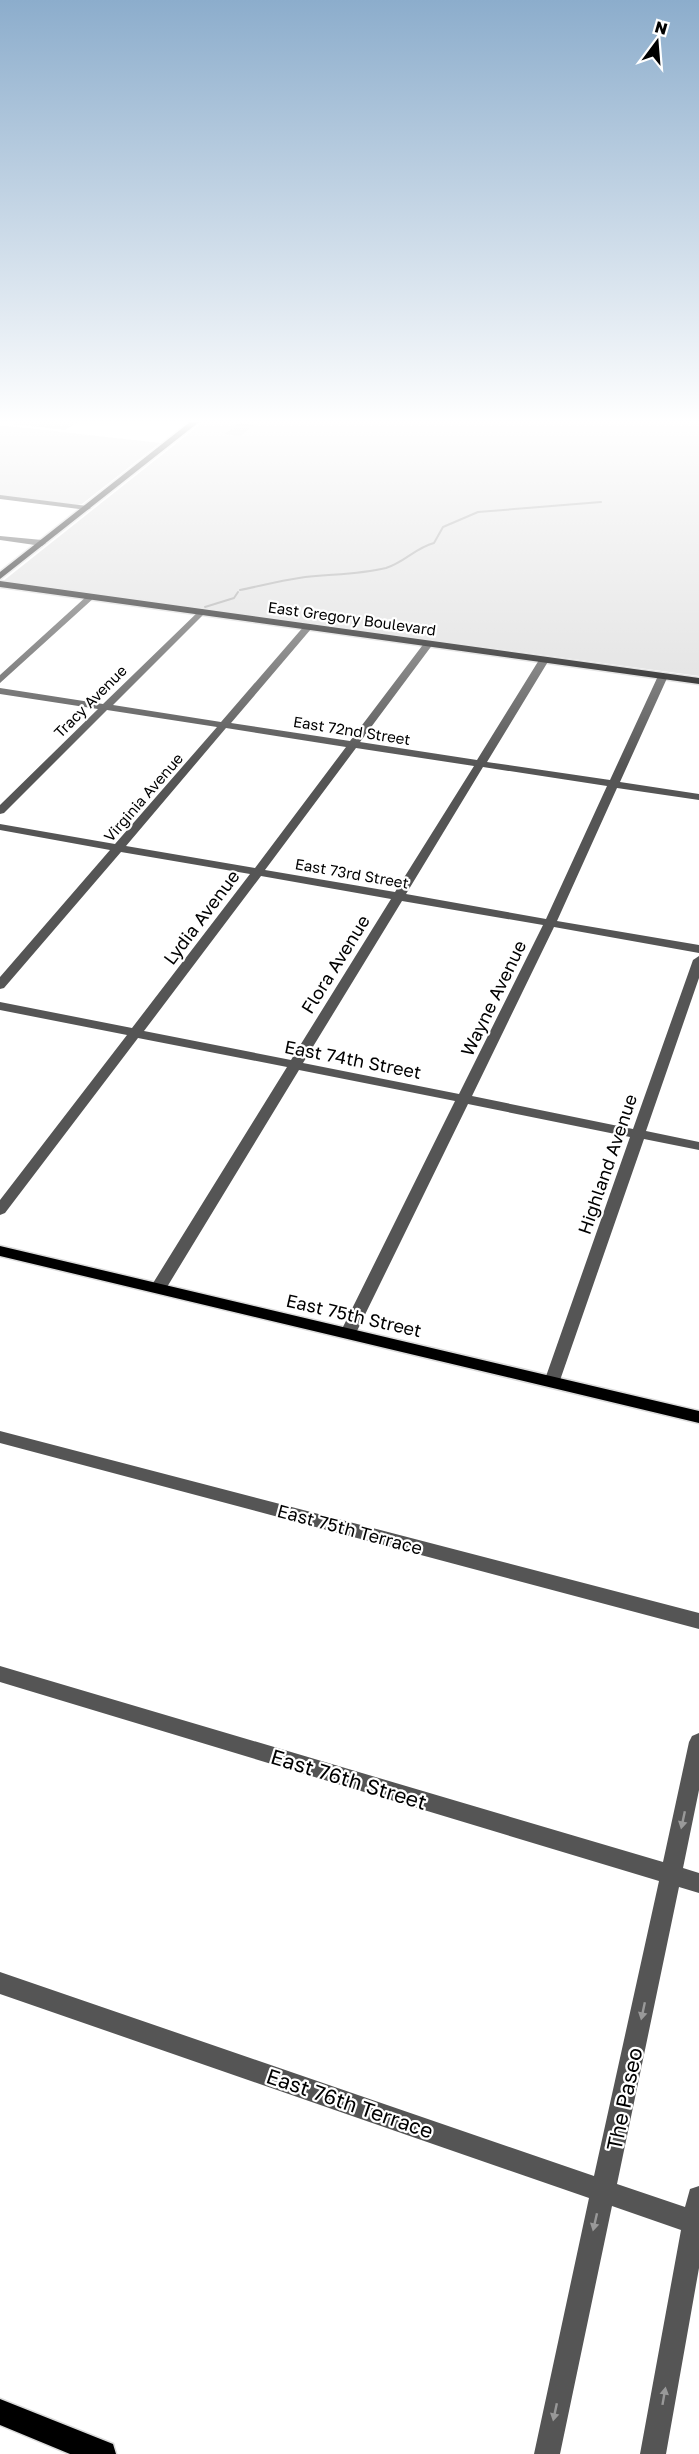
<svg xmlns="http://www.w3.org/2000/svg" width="699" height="2454" font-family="'Golos Text',sans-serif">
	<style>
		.green { fill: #dcdcdc }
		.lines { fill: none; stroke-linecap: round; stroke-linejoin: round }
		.stream { stroke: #a3a3a3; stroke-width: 2 }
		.building { fill: #c4c4c4 }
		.major-casing { stroke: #dbdbdb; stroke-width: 3 }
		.minor { fill: #555; fill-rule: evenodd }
		.major { fill: #000; fill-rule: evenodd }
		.oneway { fill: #999 }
		.labels { text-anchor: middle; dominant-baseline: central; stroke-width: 4.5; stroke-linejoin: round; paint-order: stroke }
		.far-street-label { font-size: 15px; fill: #000; stroke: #fff }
		.street-label { font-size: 18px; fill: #000; stroke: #fff }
		.near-street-label { font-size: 21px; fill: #000; stroke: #fff }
	</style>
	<rect width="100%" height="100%" fill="#fff"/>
	<path class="green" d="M14,422H78L65,430L11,424Z
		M203,422H699V676L2,582Z
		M0,425L160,443L82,504L77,505L0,496Z"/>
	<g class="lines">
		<path class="stream" d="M240,590C260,586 279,581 299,578C328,574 357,575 386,568C405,562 415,548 434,543L443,527L478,512L601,502
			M205,607L234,598L238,592"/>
	</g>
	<path class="building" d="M239,423L254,425L241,436L225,434Z"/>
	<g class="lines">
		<g class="major-casing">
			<path id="major" d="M190,422H199L0,579V572Z
				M0,581L699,678V684L0,587Z
				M0,1246L699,1411V1423L0,1256Z
				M0,2399L113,2444L116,2454H70L0,2425Z"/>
		</g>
		<path class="minor" d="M0,495L87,506L91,508L87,510L0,499Z
			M0,536L42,540L46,543L42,546L0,540Z
			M88,595L95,597L0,683V675Z
			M201,609L204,610V614L113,705L221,722L305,625H311V629L231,723L350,741L425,642L428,641L433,644L360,742L477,760L539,660L544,657L549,660L487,762L610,780L658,676L663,673L668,676L620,782L699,794V800L617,788L557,921L699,945V953L554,927L472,1096L633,1129L693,960L699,956V978L646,1131L699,1142V1150L644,1139L558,1386H546L544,1382L630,1137L468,1104L356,1333L354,1337H342L340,1333L455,1101L299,1070L164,1292L158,1293L150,1288L287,1067L138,1038L5,1213L0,1215V1200L127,1035L0,1010V1002L132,1028L250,874L121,852L4,988L0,989V977L110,850L0,830V824L115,844L217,727L107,710L4,813L0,814V805L98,709L0,694V688L103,704ZM226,728L346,747L255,868L126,846ZM356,748L474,766L395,892L265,870ZM483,767L607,786L546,919L406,894ZM261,876L391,899L291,1060L144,1031ZM402,901L543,925L459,1094L303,1063Z
			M0,1431L699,1613V1629L0,1443Z
			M0,1666L663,1862L689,1742L692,1736L699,1733V1790L683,1868L699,1873V1893L679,1887L617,2184L685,2207L690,2189L699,2186V2268L666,2454H640L681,2230L612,2206L560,2454H534L589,2198L0,1994V1972L594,2176L659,1881L0,1682Z"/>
		<use href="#major" class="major"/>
	</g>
	<defs><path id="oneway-solid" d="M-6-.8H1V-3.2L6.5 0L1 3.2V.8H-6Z" transform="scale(1.5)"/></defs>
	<g class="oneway">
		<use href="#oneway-solid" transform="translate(683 1820) rotate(102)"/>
		<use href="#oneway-solid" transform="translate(643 2011) rotate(102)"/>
		<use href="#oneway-solid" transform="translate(595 2222) rotate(103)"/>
		<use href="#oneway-solid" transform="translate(664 2396) rotate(-80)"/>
		<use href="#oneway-solid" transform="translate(555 2412) rotate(102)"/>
	</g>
	<linearGradient id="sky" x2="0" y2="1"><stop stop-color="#8cadcc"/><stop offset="0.55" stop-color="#fff"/><stop offset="1" stop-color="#fff" stop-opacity="0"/></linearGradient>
	<rect width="699" height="766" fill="url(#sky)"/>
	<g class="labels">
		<g class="far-street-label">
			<text transform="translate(352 618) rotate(8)">East Gregory Boulevard</text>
			<text transform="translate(90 701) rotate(-45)">Tracy Avenue</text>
			<text transform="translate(352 730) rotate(9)">East 72nd Street</text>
			<text transform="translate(143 797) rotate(-49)">Virginia Avenue</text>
			<text transform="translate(352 873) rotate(10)">East 73rd Street</text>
		</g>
		<g class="street-label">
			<text transform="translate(201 917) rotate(-53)">Lydia Avenue</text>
			<text transform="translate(335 964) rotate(-58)">Flora Avenue</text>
			<text transform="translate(493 998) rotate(-64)">Wayne Avenue</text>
			<text transform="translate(353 1059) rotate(11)">East 74th Street</text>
			<text transform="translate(607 1164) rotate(-71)">Highland Avenue</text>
			<text transform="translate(354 1315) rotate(13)">East 75th Street</text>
			<text transform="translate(350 1529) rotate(15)">East 75th Terrace</text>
		</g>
		<g class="near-street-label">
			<text transform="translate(349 1779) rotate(17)">East 76th Street</text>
			<text transform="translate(624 2099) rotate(-78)">The Paseo</text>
			<text transform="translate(350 2103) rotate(19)">East 76th Terrace</text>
		</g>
	</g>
	<g transform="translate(657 42) rotate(16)" stroke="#ffffff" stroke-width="4.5" paint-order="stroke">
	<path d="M0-4.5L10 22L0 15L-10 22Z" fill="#000000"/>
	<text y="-9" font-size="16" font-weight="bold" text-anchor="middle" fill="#000000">N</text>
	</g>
</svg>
